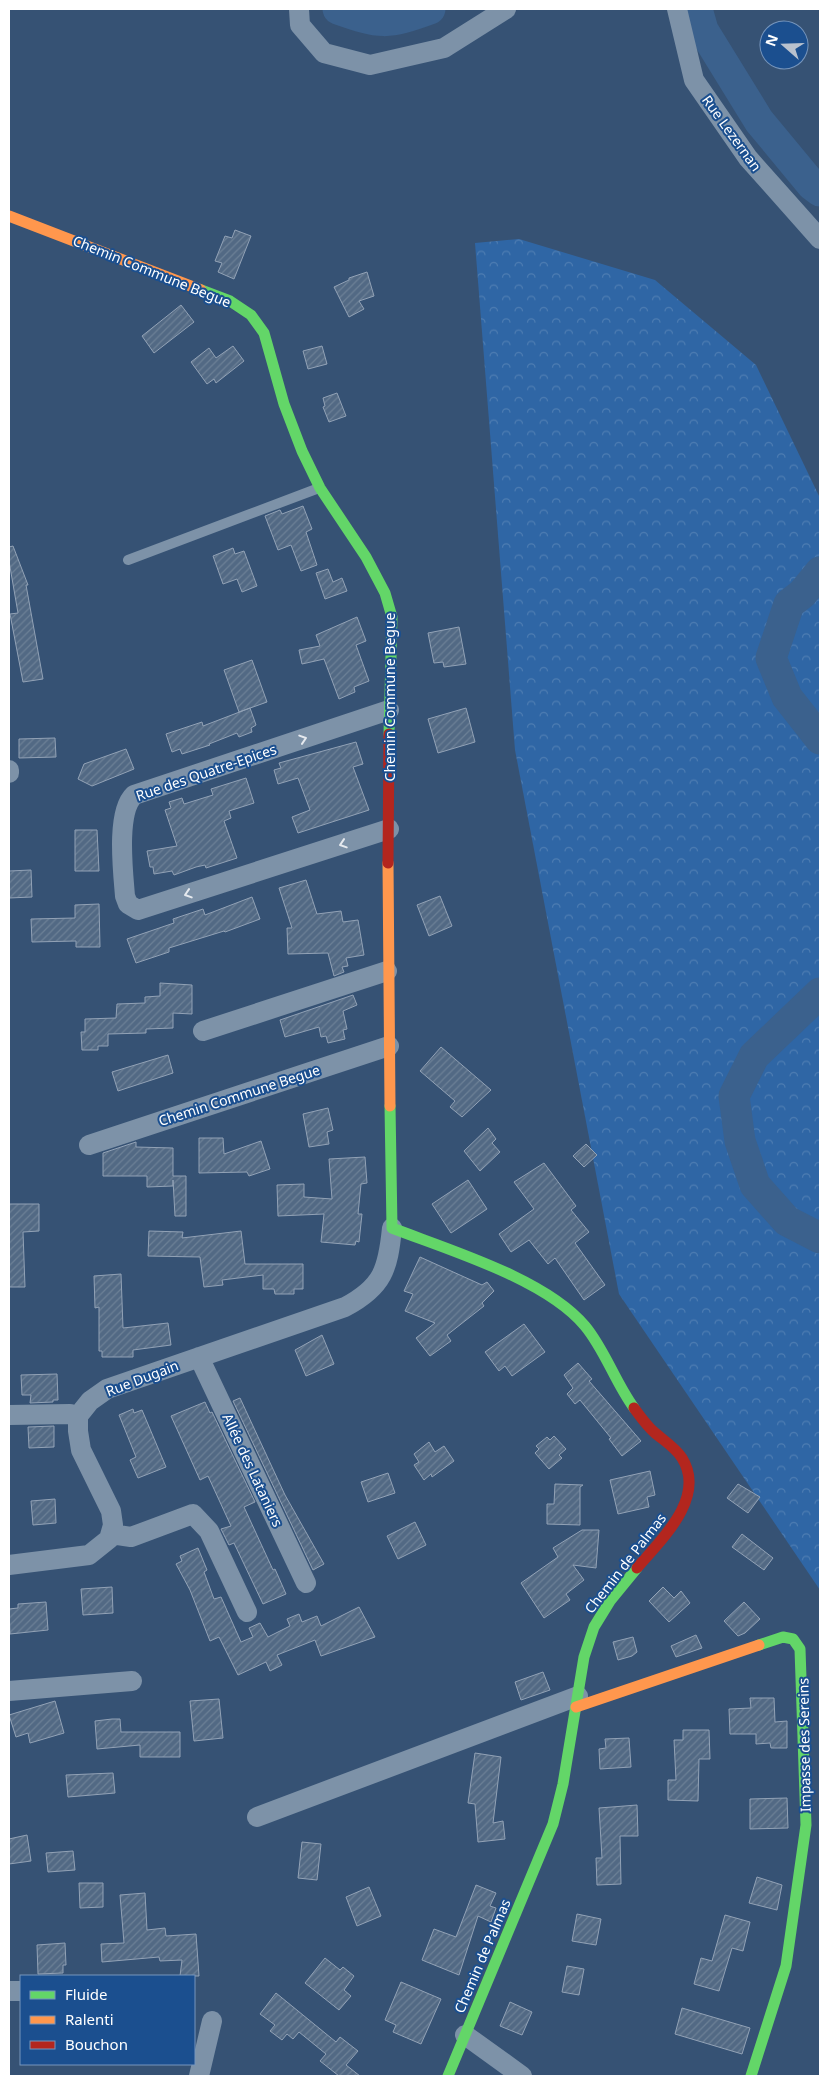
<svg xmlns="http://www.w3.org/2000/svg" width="829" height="2085" font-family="'Noto Sans',sans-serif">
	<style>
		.forest { fill: url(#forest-crowns) }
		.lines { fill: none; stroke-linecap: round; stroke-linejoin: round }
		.river { stroke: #3b618d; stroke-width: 31 }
		.building { fill: url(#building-hatch); stroke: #92a2b6 }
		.lane { stroke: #7d92a8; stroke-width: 10 }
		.street { stroke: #7d92a8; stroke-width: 20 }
		.fast { stroke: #63d668; stroke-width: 11 }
		.slow { stroke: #ff974d; stroke-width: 11 }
		.jam { stroke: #b3261e; stroke-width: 11 }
		.oneway { stroke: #e5e9ee }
		.labels { text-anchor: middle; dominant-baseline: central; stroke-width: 4; stroke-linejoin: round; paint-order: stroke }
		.street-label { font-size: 14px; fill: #fff; stroke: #1b4f8f }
	</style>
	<defs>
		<pattern id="forest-crowns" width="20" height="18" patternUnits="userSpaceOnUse" patternTransform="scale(1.25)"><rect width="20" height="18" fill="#2f66a5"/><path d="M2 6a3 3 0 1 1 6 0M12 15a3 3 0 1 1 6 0" fill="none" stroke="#4e7db2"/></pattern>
		<pattern id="building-hatch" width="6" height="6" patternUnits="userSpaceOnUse" patternTransform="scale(1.25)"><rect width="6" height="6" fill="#526984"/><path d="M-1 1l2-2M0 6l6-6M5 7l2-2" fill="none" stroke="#6c8096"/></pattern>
	</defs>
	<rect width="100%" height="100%" fill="#365274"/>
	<path class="forest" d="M519,239L655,280L756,365L820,498V1590L619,1294L515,750L475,243Z"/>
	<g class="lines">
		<path class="river" d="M338,9C381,24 386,25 430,9
			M697,9L703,30L759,121L812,185L820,191
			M820,572L802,594L789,604L771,658L787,697L820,739
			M820,993L754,1056L734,1096L740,1141L755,1185L787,1221L820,1238"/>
	</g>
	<path class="building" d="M235,230L251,236L234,279L218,272L222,263L215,261L225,236L232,238Z
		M367,272L374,296L359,301L364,309L349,317L334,287L349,280V278Z
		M181,305L194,322L154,353L142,336Z
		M233,346L244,361L216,383L214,379L207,384L191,362L209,348L216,358Z
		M322,346L327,364L308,369L303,351Z
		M337,393L346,416L329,422L323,407L325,406L323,398Z
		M303,506L312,529L306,532L317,565L301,571L291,545L278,550L265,516L280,510L282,514Z
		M13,546L28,585H26L43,679L23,682L10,614L18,613L9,561V547Z
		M233,548L235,554L244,551L257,586L242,592L237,579L223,584L213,556Z
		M328,569L333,582L342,578L347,591L325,599L316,573Z
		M357,617L366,641L356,645L369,681L354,687L355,692L339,699L324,659L302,664L299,650L320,646L316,635Z
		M459,627L466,664L444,667L443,662L434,663L428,633Z
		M252,660L267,702L239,712L224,670Z
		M250,708L256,725L251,728L252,732L239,737L237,733L209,744L210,745L182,754L180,749L172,752L166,734L202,722L203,726Z
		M466,708L475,742L438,753L428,719Z
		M55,738L56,757L19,758V739Z
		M356,742L363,764L353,767L369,810L298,833L292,817L310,810L298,778L278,784L274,770L281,768L279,763Z
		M126,749L134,769L92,786L78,779L84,764Z
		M246,778L254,803L229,811L231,818L224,821L237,858L206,868L205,865L196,867L174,875L172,871L154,874L153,867H150L147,851L177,846L165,810L171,808L169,802L182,798L184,804L213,795L211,789Z
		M75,830H97L99,871H75Z
		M31,870L32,897L9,898V871Z
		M306,880L317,914L341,911L343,922L358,920L364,955L346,958L348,966L342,967L344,972L334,976L328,953L288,954L287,928H292L279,888Z
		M440,896L452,926L429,936L417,905Z
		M252,897L260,919L225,932L224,931L169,948V952L136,963L127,939L174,923L173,919L203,909L205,915Z
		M99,904L100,947H76V941L32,942L31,919L75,918V905Z
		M160,983L192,985V1014L173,1013V1028L146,1029V1033L108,1034V1046H98V1050H82L81,1032H85V1019L116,1018L117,1004L145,1003V997L160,996Z
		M353,995L357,1005L343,1011L347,1029L343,1030L345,1039L328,1043L326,1036L321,1037L319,1027L285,1037L280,1020Z
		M441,1047L491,1090L462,1117L450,1107L455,1101L420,1071Z
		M168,1055L173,1073L118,1091L112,1072Z
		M328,1108L333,1130L327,1132L329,1144L309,1147L303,1114Z
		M488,1128L496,1139L492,1143L500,1152L480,1171L464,1151Z
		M199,1138H223L224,1154L261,1141L270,1169L249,1176L247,1172L199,1173Z
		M136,1142V1147L173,1148V1176H186V1216H175L173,1180V1186L147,1187V1176H103V1153Z
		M586,1144L597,1155L584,1167L573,1156Z
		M365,1157L367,1183L361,1184L358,1214H362L359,1242L356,1241L355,1245L321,1242L324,1214L278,1216L277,1185L304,1184V1197L332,1199L329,1159Z
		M544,1163L576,1206L571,1210L589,1232L575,1243L605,1285L584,1300L555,1258L548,1264L529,1240L511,1252L499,1234L534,1209L514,1182Z
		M468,1180L487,1209L451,1233L432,1204Z
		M9,1204H39V1231L23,1232L25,1287H9Z
		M149,1231L183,1232L182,1238L241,1231L245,1264H303V1289H294V1294H275L274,1289H263V1275L222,1280L223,1285L204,1287L200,1257L148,1256Z
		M420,1257L482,1285L487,1282L494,1291L482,1303L484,1306L447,1335L451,1341L430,1356L416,1338L435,1323L405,1311L413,1294L404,1291Z
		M121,1274L123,1328L168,1323L171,1345L133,1350V1357H102V1351H99V1307L95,1308L94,1276Z
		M524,1324L545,1352L512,1376L505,1366L499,1371L485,1352Z
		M322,1335L334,1364L306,1376L295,1350Z
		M578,1363L592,1379L589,1381L641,1441L622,1456L609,1439L611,1438L580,1400L575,1404L567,1394L573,1388L564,1375Z
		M57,1374L58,1400H53V1402L30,1403L31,1395H22L21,1375Z
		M240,1398L285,1495L324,1564L313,1570L233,1401Z
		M205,1402L210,1413L212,1412L255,1502L244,1507L273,1570L275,1569L286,1594L263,1604L234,1543L229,1545L221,1529L231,1526L208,1476L200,1480L171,1416Z
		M133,1409L134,1413L142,1410L166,1467L138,1478L130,1460L136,1457L119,1415Z
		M54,1426V1447L29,1448L28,1427Z
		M554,1436L566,1449L559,1455L562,1458L549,1469L535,1453L539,1449L536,1446L547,1437L550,1440Z
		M429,1442L435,1452L444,1446L454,1461L432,1477L431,1474L424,1480L414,1465L419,1462L414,1454Z
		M650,1471L655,1495L647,1497L649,1507L618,1514L610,1480Z
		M388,1473L395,1493L368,1502L361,1482Z
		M555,1484L583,1485L580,1487V1525L547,1524V1504H554Z
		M738,1484L760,1497L748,1513L727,1498Z
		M55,1499L56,1523L33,1525L31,1501Z
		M415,1522L426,1545L398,1559L387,1536Z
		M582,1530H599L596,1568L573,1565L584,1580L566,1594L570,1600L544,1618L521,1583L558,1557L553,1548Z
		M742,1534L773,1558L764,1570L732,1547Z
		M198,1548L207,1570L204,1572L214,1599L221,1597L241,1642L253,1637L249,1628L260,1623L268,1637L290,1626L287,1619L299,1614L302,1622L317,1616L321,1626L359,1607L375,1637L321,1656L315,1640L277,1655L282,1665L270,1671L266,1662L238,1675L219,1637L210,1641L190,1590L176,1564L182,1561L180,1556Z
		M112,1587L113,1613L83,1615L81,1589Z
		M663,1587L674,1598L681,1591L690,1603L669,1622L649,1601Z
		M46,1602L48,1630L10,1634L9,1609L18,1608V1604Z
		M744,1602L760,1619L745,1633L738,1636L724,1621Z
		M696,1635L702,1648L676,1657L671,1646Z
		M633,1637L637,1652L632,1656L618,1660L613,1642Z
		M543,1672L550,1690L521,1700L515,1682Z
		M750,1698H774L775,1722L787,1721V1748H771L770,1743L756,1744V1734H730L729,1709L751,1708Z
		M219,1699L223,1738L194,1741L190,1701Z
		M55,1701L64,1733L30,1743L28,1733L16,1737L9,1715Z
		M112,1719H120L121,1732H180V1757H140V1745L97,1749L95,1721Z
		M683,1730H709L710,1759H699L698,1801L668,1800V1780H676L674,1740H683Z
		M629,1738L631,1767L600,1769L599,1749L606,1748L605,1739Z
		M475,1753L501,1757L493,1823L503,1821L505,1839L478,1842L475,1804L468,1803Z
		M113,1773L115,1793L68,1797L66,1775Z
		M787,1798L788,1828L750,1829V1799Z
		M637,1805L638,1836H620L621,1884L597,1885L596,1858H602L599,1808Z
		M27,1835L31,1861L9,1864V1839Z
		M302,1842L321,1844L317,1880L298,1878Z
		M73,1851L75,1870L48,1872L46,1853Z
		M757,1877L782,1885L777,1910L749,1903Z
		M79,1883H103V1907L80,1908Z
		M476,1885L496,1893L490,1906L496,1908L491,1922L478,1916L459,1975L422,1960L434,1929L456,1937Z
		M369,1887L381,1916L357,1926L346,1897Z
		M145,1893L147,1930L165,1928L166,1936L196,1934L199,1976H180L182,1960L160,1961L159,1957L102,1962L101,1944L124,1943L120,1895Z
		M577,1914L601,1919L596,1945L572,1941Z
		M725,1915L750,1922L743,1951L732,1948L719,1991L694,1984L701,1958L712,1961Z
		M65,1943L66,1965H63V1973L38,1974L37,1945Z
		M325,1958L340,1970L343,1967L354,1976L344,1990L351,1996L339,2010L305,1983Z
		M567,1966L584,1969L579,1995L562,1992Z
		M401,1982L441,1999L421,2044L393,2032L396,2025L385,2020Z
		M276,1993L336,2042L340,2037L358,2051L346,2065L360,2076H339L320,2061L326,2054L299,2032L293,2039L287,2034L282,2040L270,2031L275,2025L260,2014Z
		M510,2002L532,2012L522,2035L500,2026Z
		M682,2008L750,2028L742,2054L675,2034Z"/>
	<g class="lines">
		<path class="lane" d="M128,560L319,488"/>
		<path class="street" d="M299,9L300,25L324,53L370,65L444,48L506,9
			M677,9L694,80L748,158L820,239
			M389,710L134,795C116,812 123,871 125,896L128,904L138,910L389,829
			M9,773V770
			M203,1031L387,971
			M89,1145L389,1046
			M199,1357L306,1583
			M9,1415L70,1414L78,1416
			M111,1534L131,1537L193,1514L209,1531L247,1612
			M9,1565L89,1555L109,1539L113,1525L111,1511L81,1450L78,1431V1416L90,1401L107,1389L345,1307C383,1287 388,1269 392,1228
			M9,1691L132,1681
			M257,1817L578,1696
			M9,1991H21
			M465,2035L522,2076
			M199,2076L212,2021"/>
		<path class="fast" d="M201,290L230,301L251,315L264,333L284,404L302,451L320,488L366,557L385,593L392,617L389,734
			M390,1106L392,1228C449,1250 546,1279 585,1326C605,1350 615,1382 634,1408
			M448,2076L553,1824L563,1784L584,1657L594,1627L610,1601L637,1568
			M751,2076L786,1966L806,1825L800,1649L793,1639L783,1637L759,1645"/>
		<path class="slow" d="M9,216L201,290
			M388,863L390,1106
			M576,1707L759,1645"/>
		<path class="jam" d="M388,863L389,734
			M634,1408C640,1416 646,1425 654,1432C663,1440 675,1447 682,1458C707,1498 660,1541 637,1568"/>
	</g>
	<defs><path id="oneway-chevron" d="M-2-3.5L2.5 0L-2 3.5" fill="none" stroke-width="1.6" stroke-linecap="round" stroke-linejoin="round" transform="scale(1.25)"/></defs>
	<g class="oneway">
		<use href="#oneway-chevron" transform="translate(303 739) rotate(-18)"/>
		<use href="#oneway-chevron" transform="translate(343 844) rotate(162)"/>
		<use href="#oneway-chevron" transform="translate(188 894) rotate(162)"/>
	</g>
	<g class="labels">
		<g class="street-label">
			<text transform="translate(732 133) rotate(54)">Rue Lezernan</text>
			<text transform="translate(152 271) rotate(22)">Chemin Commune Begue</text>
			<text transform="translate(389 697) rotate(-90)">Chemin Commune Begue</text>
			<text transform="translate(206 772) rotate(-19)">Rue des Quatre-Epices</text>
			<text transform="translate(239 1095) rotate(-18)">Chemin Commune Begue</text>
			<text transform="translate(142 1378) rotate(-21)">Rue Dugain</text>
			<text transform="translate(253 1470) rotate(65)">Allée des Lataniers</text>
			<text transform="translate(625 1563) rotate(-52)">Chemin de Palmas</text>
			<text transform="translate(804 1745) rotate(-91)">Impasse des Sereins</text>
			<text transform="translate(482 1956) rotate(-67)">Chemin de Palmas</text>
		</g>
	</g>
	<rect width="829" height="2085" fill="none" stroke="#ffffff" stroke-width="20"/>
	<rect x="20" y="1975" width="175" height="90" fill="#1b4f8f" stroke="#7695bc"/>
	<rect x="30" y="1991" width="25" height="8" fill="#63d668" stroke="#7695bc"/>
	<text x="65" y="2000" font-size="15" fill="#ffffff">Fluide</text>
	<rect x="30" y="2016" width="25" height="8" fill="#ff974d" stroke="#7695bc"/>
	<text x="65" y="2025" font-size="15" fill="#ffffff">Ralenti</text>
	<rect x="30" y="2041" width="25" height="8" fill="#b3261e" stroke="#7695bc"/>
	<text x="65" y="2050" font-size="15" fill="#ffffff">Bouchon</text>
	<g transform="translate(784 45) rotate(290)"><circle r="24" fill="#1b4f8f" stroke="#7695bc"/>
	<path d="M0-4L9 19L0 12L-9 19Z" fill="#b9c2ce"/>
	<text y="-8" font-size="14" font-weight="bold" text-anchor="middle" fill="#ffffff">N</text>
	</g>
</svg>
